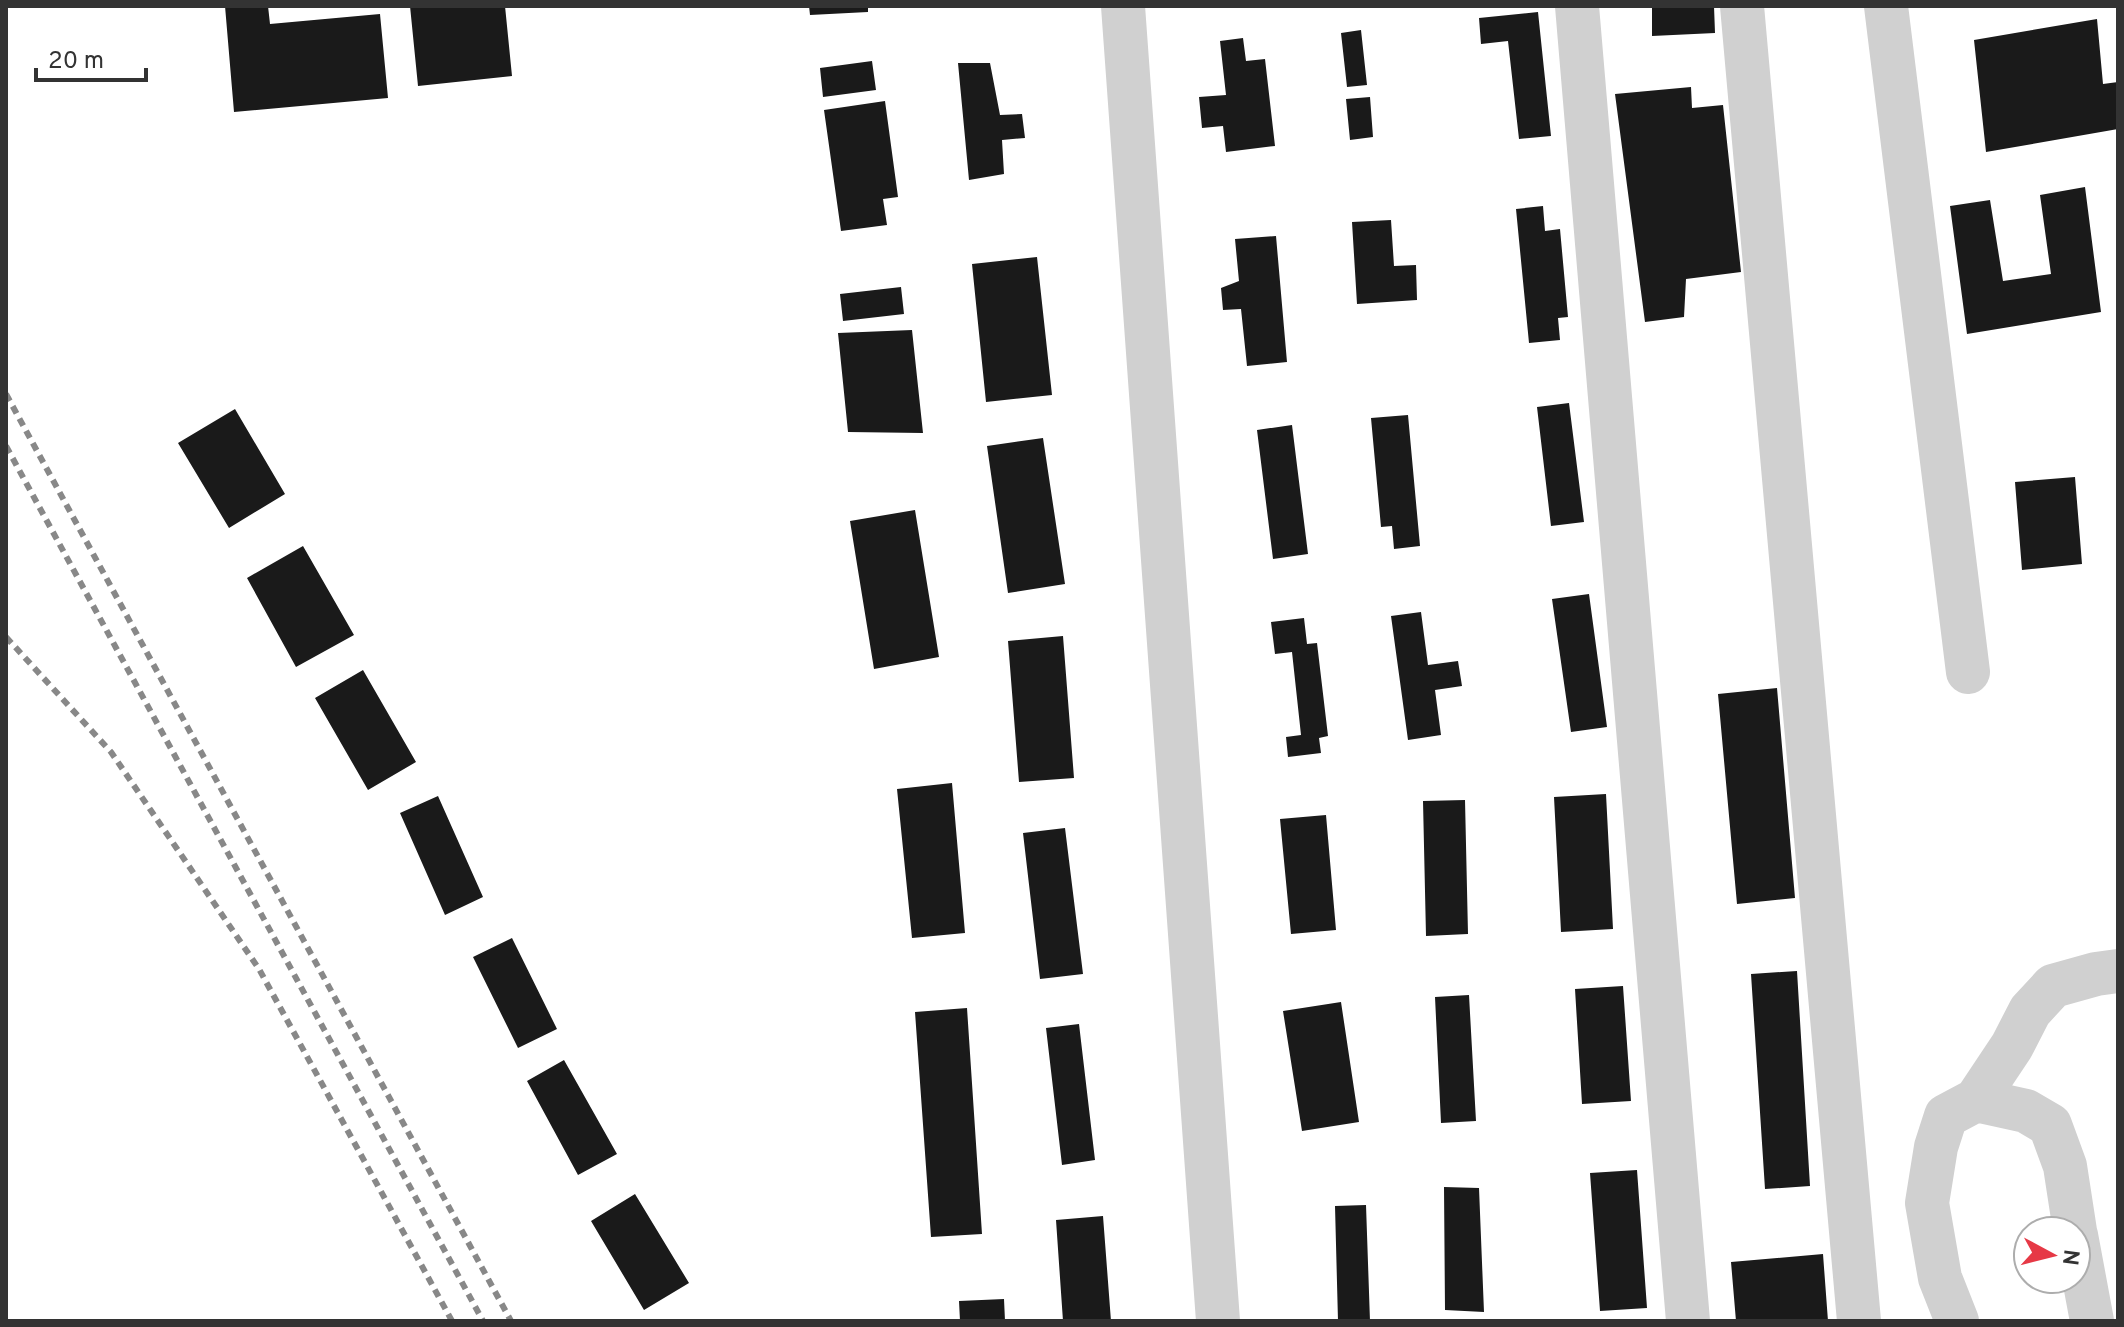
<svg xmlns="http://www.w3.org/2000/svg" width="2124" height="1327" font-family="Overpass,sans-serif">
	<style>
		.building { fill: #1a1a1a }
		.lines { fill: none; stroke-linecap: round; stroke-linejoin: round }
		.minor { stroke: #d0d0d0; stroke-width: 44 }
		.rail { stroke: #888; stroke-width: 6; stroke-dasharray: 8 6; stroke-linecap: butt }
	</style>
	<rect width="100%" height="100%" fill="#fff"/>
	<path class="building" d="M225,6H268L270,24L380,14L388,98L234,112Z
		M410,6H505L512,76L418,86Z
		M809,6H868V12L810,15Z
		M1652,6H1714L1715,33L1652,36Z
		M1538,12L1551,136L1519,139L1508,41L1481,44L1479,18Z
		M2097,19L2103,84L2118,82V129L1986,152L1974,40Z
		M1361,30L1367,85L1347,87L1341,33Z
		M1243,38L1246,61L1265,59L1275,146L1226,152L1223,126L1202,128L1199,97L1226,95L1220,41Z
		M872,61L876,90L823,97L820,68Z
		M958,63H990L1000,115L1022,114L1025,138L1002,140L1004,174L969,180Z
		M1691,87L1692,108L1723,105L1741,272L1686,279L1684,317L1645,322L1615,94Z
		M1370,97L1373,137L1350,140L1346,99Z
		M885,101L898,197L883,199L887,225L841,231L824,110Z
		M2085,187L2101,312L1967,334L1950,206L1990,200L2003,281L2051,274L2040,195Z
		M1543,206L1545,231L1560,229L1568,317L1558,318L1560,340L1529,343L1516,209Z
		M1391,220L1394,266L1416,265L1417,300L1357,304L1352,222Z
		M1276,236L1287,362L1247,366L1241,309L1223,310L1221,288L1239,281L1235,239Z
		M1037,257L1052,395L986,402L972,264Z
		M901,287L904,314L843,321L840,294Z
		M912,330L923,433L848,432L838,333Z
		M1569,403L1584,522L1551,526L1537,407Z
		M235,409L285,494L229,528L178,443Z
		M1408,415L1420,546L1394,549L1392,526L1381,527L1371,418Z
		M1292,425L1308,554L1273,559L1257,430Z
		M1043,438L1065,584L1008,593L987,446Z
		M2075,477L2082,564L2022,570L2015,482Z
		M915,510L939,657L874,669L850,521Z
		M303,546L354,635L296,667L247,578Z
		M1589,594L1607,727L1571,732L1552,599Z
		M1421,612L1428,665L1458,661L1462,686L1435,690L1441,735L1408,740L1391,616Z
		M1304,618L1307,644L1317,643L1328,736L1319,738L1321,753L1288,757L1286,737L1301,735L1292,652L1275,654L1271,622Z
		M1063,636L1074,778L1019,782L1008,641Z
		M363,670L416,762L368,790L315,698Z
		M1777,688L1795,898L1737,904L1718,694Z
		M952,783L965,933L912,938L897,789Z
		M1606,794L1613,929L1561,932L1554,797Z
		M438,796L483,897L445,915L400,813Z
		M1465,800L1468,934L1426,936L1423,801Z
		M1326,815L1336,930L1291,934L1280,819Z
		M1065,828L1083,974L1040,979L1023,833Z
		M512,938L557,1029L518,1048L473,957Z
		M1797,971L1810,1186L1765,1189L1751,974Z
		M1623,986L1631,1101L1582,1104L1575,989Z
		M1469,995L1476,1121L1441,1123L1435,997Z
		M1341,1002L1359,1122L1302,1131L1283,1011Z
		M967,1008L982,1234L931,1237L915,1012Z
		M1079,1024L1095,1160L1062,1165L1046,1028Z
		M564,1060L617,1154L578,1175L527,1081Z
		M1637,1170L1647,1308L1600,1311L1590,1173Z
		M1444,1187L1479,1188L1484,1312L1445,1310Z
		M635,1194L689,1283L644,1310L591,1221Z
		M1366,1205L1370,1321H1338L1335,1206Z
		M1103,1216L1111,1321H1063L1056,1220Z
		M1823,1254L1828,1321H1736L1731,1262Z
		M1004,1299L1005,1321H960L959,1301Z"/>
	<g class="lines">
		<path class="minor" d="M1123,6L1218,1321
			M1577,6L1688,1321
			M1742,6L1859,1321
			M1886,6L1968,672
			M1976,1100L2012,1046L2030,1011L2053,986L2096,974L2118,971
			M2076,1235L2092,1321
			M1957,1321L1940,1278L1927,1203L1936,1147L1946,1116L1976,1100L2026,1111L2050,1125L2065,1166L2075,1231"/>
		<path class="rail" d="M6,394L511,1321
			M6,446L483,1321
			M6,637L111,752L259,969L452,1321"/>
	</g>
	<rect width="2124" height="1327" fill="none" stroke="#333333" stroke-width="16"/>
	<g transform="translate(2052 1255) rotate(97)"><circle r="38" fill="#ffffff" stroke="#adadad" stroke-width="2"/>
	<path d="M0-6L14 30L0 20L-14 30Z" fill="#e63946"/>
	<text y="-12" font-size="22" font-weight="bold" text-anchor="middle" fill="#333333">N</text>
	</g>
	<path d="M36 68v12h110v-12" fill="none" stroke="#333333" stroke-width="4"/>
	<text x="48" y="68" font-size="24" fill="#333333" stroke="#ffffff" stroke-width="6" paint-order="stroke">20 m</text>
</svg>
